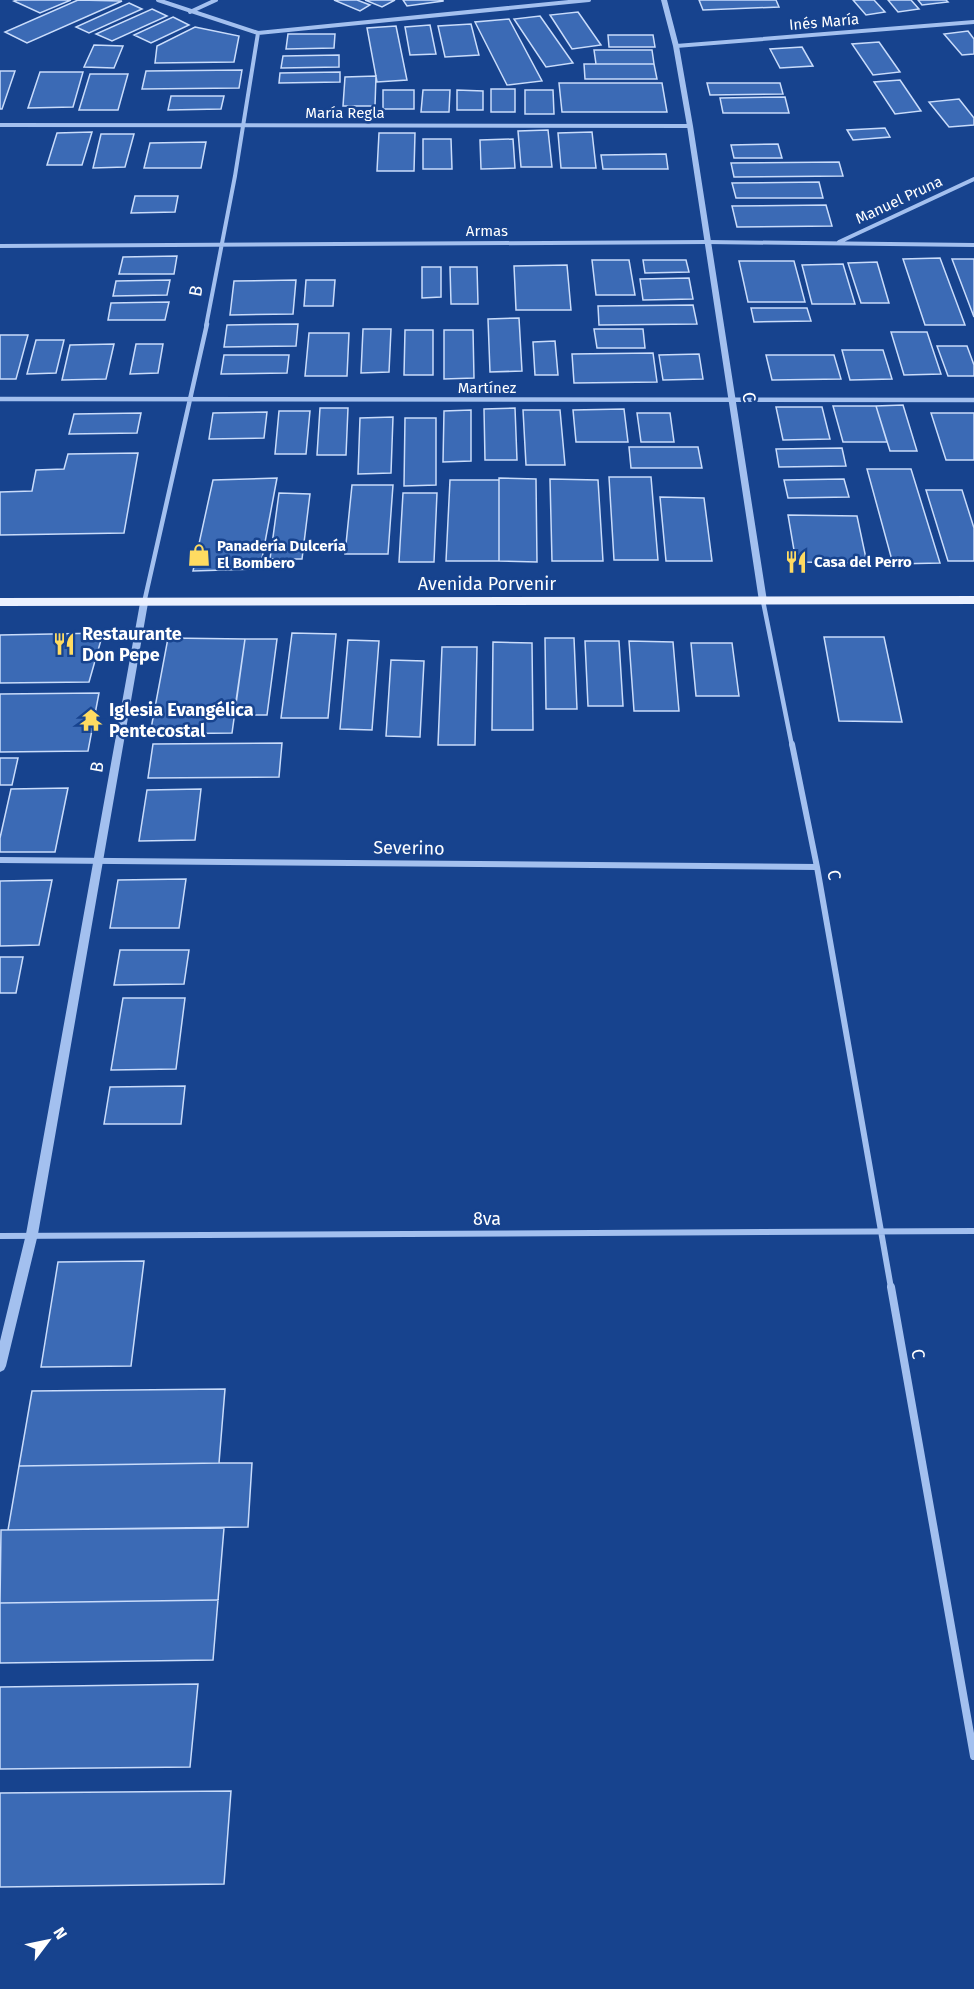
<svg xmlns="http://www.w3.org/2000/svg" width="974" height="1989" font-family="'Fira Sans',sans-serif">
	<style>
		.building { fill: #3b6ab5; stroke: #c9dcfb; stroke-width: 1.5 }
		.lines { fill: none; stroke-linecap: round; stroke-linejoin: round }
		.minor-far3 { stroke: #a3c0ef; stroke-width: 4 }
		.minor-far2 { stroke: #a3c0ef; stroke-width: 4.5 }
		.minor-far1 { stroke: #a3c0ef; stroke-width: 6 }
		.minor { stroke: #a3c0ef; stroke-width: 8 }
		.tertiary { fill: #a3c0ef; fill-rule: evenodd }
		.primary { fill: #ebf1ff; fill-rule: evenodd }
		.labels { text-anchor: middle; dominant-baseline: central; stroke-width: 5; stroke-linejoin: round; paint-order: stroke }
		.far-street-label { font-size: 15px; fill: #fff; stroke: #17438e }
		.far-poi-label { font-size: 15px; font-weight: bold; fill: #fff; stroke: #17438e; text-anchor: start }
		.street-label { font-size: 18px; fill: #fff; stroke: #17438e }
		.poi-label { font-size: 18px; font-weight: bold; fill: #fff; stroke: #17438e; text-anchor: start }
	</style>
	<rect width="100%" height="100%" fill="#17438e"/>
	<path class="building" d="M17,0H71L40,13L14,1Z
		M78,0L122,1L27,43L5,32Z
		M334,0H357L370,5L360,11Z
		M365,0H395L382,7Z
		M403,0H443V1L407,6Z
		M699,0H776L779,7L703,10Z
		M853,0H874L885,12L866,15Z
		M888,0H911L919,9L898,12Z
		M918,0H946L948,2L922,5Z
		M129,3L142,9L89,33L76,27Z
		M152,9L167,16L112,41L96,34Z
		M578,12L601,45L572,49L550,15Z
		M540,16L573,63L546,67L514,19Z
		M173,17L189,25L151,43L134,35Z
		M509,19L542,81L507,85L475,22Z
		M471,24L479,55L445,57L438,26Z
		M430,25L436,54L410,55L405,27Z
		M396,26L407,80L377,82L367,28Z
		M195,27L239,36L234,62L155,63L157,46Z
		M968,31L974,39V54L962,55L944,34Z
		M288,34H335L334,48L286,49Z
		M608,35H653L655,47H609Z
		M879,42L900,72L873,75L852,44Z
		M94,45L123,46L114,68L84,67Z
		M802,47L813,66L780,68L770,49Z
		M594,50H652L654,64H596Z
		M339,55V67L281,68L283,56Z
		M584,64H654L657,79H585Z
		M242,70L239,88L142,89L146,71Z
		M0,71H15L2,109H0Z
		M40,72H83L73,107L28,108Z
		M340,72V82L279,83L280,73Z
		M90,74H128L118,110H79Z
		M376,76L375,106H343L345,77Z
		M900,80L921,111L895,114L874,82Z
		M559,83H662L667,112H562Z
		M707,83H780L783,94L710,95Z
		M491,89H515V112H491Z
		M383,90H414V109H383Z
		M423,90H450L449,112H421Z
		M457,90L483,91V110H457Z
		M525,90H553L554,114H525Z
		M171,96H224L221,109L168,110Z
		M785,97L789,113H723L720,98Z
		M959,99L974,118V125L949,127L929,102Z
		M885,128L890,137L853,140L847,130Z
		M548,130L552,167H521L518,131Z
		M92,132L82,165H47L57,133Z
		M592,132L596,168H561L558,133Z
		M379,133H415L414,171H377Z
		M101,134H134L125,167L93,168Z
		M423,139H451L452,169H423Z
		M513,139L515,168L481,169L480,140Z
		M206,142L201,168H144L150,143Z
		M778,144L782,158H734L731,145Z
		M666,154L668,169H603L601,155Z
		M839,162L843,176L734,177L731,163Z
		M819,182L823,198H736L732,183Z
		M135,196H178L175,212L131,213Z
		M826,205L832,226L737,227L732,206Z
		M177,256L174,274H119L123,257Z
		M940,258L965,325H925L903,259Z
		M952,259H974V317Z
		M592,260H629L635,295H596Z
		M643,260H686L689,272L645,273Z
		M739,261H794L805,302H748Z
		M877,262L889,303H861L848,263Z
		M843,264L855,304H812L802,265Z
		M567,265L571,310H516L514,266Z
		M422,267H441V297L422,298Z
		M450,267H477L478,304H451Z
		M689,278L693,299L643,300L640,279Z
		M170,280L167,295L113,296L116,281Z
		M296,280L293,314L230,315L234,281Z
		M306,280H335L333,306H304Z
		M169,302L165,320H108L111,303Z
		M693,305L697,324L599,325L598,306Z
		M751,308H807L811,321L754,322Z
		M519,318L522,371L490,372L488,319Z
		M298,324L296,346L224,347L227,325Z
		M363,329H391L389,372L361,373Z
		M594,329H643L645,348H597Z
		M405,330H433V375H404Z
		M444,330H473L474,378L444,379Z
		M891,332H927L941,374L904,375Z
		M309,333H349L347,376H305Z
		M0,335H28L16,379H0Z
		M36,340H64L56,373L27,374Z
		M555,341L558,375H535L533,342Z
		M114,344L106,379L62,380L70,345Z
		M136,344H163L158,373L130,374Z
		M937,346H967L974,365V376H948Z
		M842,350H883L892,379L850,380Z
		M653,353L657,382L574,383L572,354Z
		M699,354L703,379L663,380L659,355Z
		M224,355H289L287,373L221,374Z
		M766,355H834L841,379L772,380Z
		M903,405L917,451H890L876,406Z
		M833,406H876L887,442H843Z
		M776,407H822L830,439L783,440Z
		M320,408H348L346,455H317Z
		M515,408L517,460H485L484,409Z
		M624,409L628,442H576L573,410Z
		M471,410V461L443,462L444,411Z
		M523,410H560L565,465H526Z
		M279,411H310L306,454H275Z
		M267,412L264,438L209,439L213,413Z
		M141,413L137,433L69,434L74,414Z
		M637,413H670L674,442H641Z
		M931,413H974V460H946Z
		M393,417L391,473L358,474L360,418Z
		M405,418H436V485L404,486Z
		M629,447H698L702,468H631Z
		M842,448L846,466L779,467L776,449Z
		M138,453L124,533L0,535V492L32,491L36,470L64,469L68,454Z
		M867,469H911L940,563L893,564Z
		M609,477H651L658,560H614Z
		M277,478L260,569L193,571L213,480Z
		M499,478L536,479L537,562L499,561Z
		M550,479L598,480L603,561H552Z
		M844,479L849,497L788,498L784,480Z
		M450,480H499V561H446Z
		M352,485H393L388,554H345Z
		M926,490H962L974,528V561H948Z
		M279,493L310,494L302,559H270Z
		M403,493H437L434,562H399Z
		M660,497L704,498L712,561H666Z
		M788,515L857,516L867,563L796,562Z
		M103,633L89,682L0,683V635Z
		M292,633L336,634L328,718H281Z
		M824,637H884L902,722L839,721Z
		M168,638L245,639L232,733L150,734Z
		M545,638H574L577,709H546Z
		M245,639H277L267,715H234Z
		M348,640L379,641L372,730L340,729Z
		M585,641H619L623,706H588Z
		M629,641L673,642L679,711H634Z
		M493,642L532,643L533,730H492Z
		M691,643H732L739,696H696Z
		M442,647H477L475,745H438Z
		M391,660L424,661L420,737L386,736Z
		M99,693L88,751L0,752V694Z
		M282,743L279,777L148,778L153,744Z
		M0,758H18L12,785H0Z
		M68,788L55,852H0V838L11,789Z
		M201,789L195,840L139,841L147,790Z
		M186,879L179,928H110L118,880Z
		M52,880L39,945L0,946V881Z
		M120,950H189L184,984L114,985Z
		M0,957H23L16,993H0Z
		M123,998H185L176,1069L111,1070Z
		M185,1086L181,1124H104L110,1087Z
		M144,1261L131,1366L41,1367L58,1262Z
		M225,1389L219,1463L19,1466L32,1391Z
		M219,1463H252L248,1527L8,1530L19,1466Z
		M224,1528L218,1600L0,1603L1,1530Z
		M218,1600L213,1660L0,1663V1603Z
		M198,1684L190,1767L0,1769V1687Z
		M231,1791L224,1884L0,1887V1793Z"/>
	<g class="lines">
		<path class="minor-far3" d="M158,0L258,33L589,0
			M190,12L216,0
			M676,46L974,22
			M0,125L690,126
			M839,242L974,179
			M0,246L707,242L974,245
			M206,326L235,176L258,33"/>
		<path class="minor-far2" d="M0,399L974,400
			M763,601L792,746
			M144,603L207,324"/>
		<path class="minor-far1" d="M792,744L817,867L891,1288
			M0,860L817,867
			M0,1236L974,1231"/>
		<path class="minor" d="M891,1287L974,1756"/>
		<path class="tertiary" d="M661,0H667L679,46L693,126L767,601L763,604L759,601L687,126L673,46Z
			M144,600L148,603L38,1234L6,1366L4,1370L0,1372V1341L26,1234L140,603Z"/>
		<path class="primary" d="M974,596V604L0,606V598Z"/>
	</g>
	<defs>
		<g id="shop-bare" transform="scale(1.8)"><path d="M-5-2.5h2.3a2.7 3.5 0 0 1 5.4 0H5L5.5 6h-11ZM-1.5-2.5h3a1.5 2.3 0 0 0-3 0Z" fill="#ffdb61" stroke="#17438e" stroke-width="2.5" paint-order="stroke"/></g>
		<g id="restaurant-bare" transform="scale(1.8)"><path d="M-5-6h1v4h1v-4h1v4h1v-4h1v5L-1.5 .5V6h-2V.5L-5-1ZM5-6V6H3V1.5H1.5Q1.5-4 5-6Z" fill="#ffdb61" stroke="#17438e" stroke-width="2.5" paint-order="stroke"/></g>
		<g id="temple-bare" transform="scale(1.8)"><path d="M0-6L5-2H3V0L6.5 2.5H4V6H1.5V3h-3V6H-4V2.5H-6.5L-3 0V-2H-5Z" fill="#ffdb61" stroke="#17438e" stroke-width="2.5" paint-order="stroke"/></g>
	</defs>
	<g fill-rule="evenodd">
		<use href="#shop-bare" x="199" y="555"/>
		<use href="#restaurant-bare" x="796" y="562"/>
		<use href="#restaurant-bare" x="64" y="644"/>
		<use href="#temple-bare" x="91" y="720"/>
	</g>
	<g class="labels">
		<g class="far-street-label">
			<text transform="translate(824 22) rotate(-5)">Inés María</text>
			<text x="345" y="113">María Regla</text>
			<text transform="translate(899 200) rotate(-25)">Manuel Pruna</text>
			<text x="487" y="231">Armas</text>
			<text x="487" y="388">Martínez</text>
		</g>
		<g class="far-poi-label">
			<text x="217" y="546">Panadería Dulcería<tspan x="217" dy="17">El Bombero</tspan></text>
			<text x="814" y="562">Casa del Perro</text>
		</g>
		<g class="street-label">
			<text transform="translate(196 291) rotate(-79)">B</text>
			<text transform="translate(749 397) rotate(81)">C</text>
			<text x="487" y="584">Avenida Porvenir</text>
			<text transform="translate(97 767) rotate(-80)">B</text>
			<text transform="translate(409 848) rotate(1)">Severino</text>
			<text transform="translate(834 875) rotate(80)">C</text>
			<text x="487" y="1219">8va</text>
			<text transform="translate(918 1354) rotate(80)">C</text>
		</g>
		<g class="poi-label">
			<text x="82" y="634">Restaurante<tspan x="82" dy="21">Don Pepe</tspan></text>
			<text x="109" y="710">Iglesia Evangélica<tspan x="109" dy="21">Pentecostal</tspan></text>
		</g>
	</g>
	<g transform="translate(48 1941) rotate(58)" stroke="#17438e" stroke-width="4.5" paint-order="stroke">
	<path d="M0-4.5L10 22L0 15L-10 22Z" fill="#ffffff"/>
	<text y="-9" font-size="16" font-weight="bold" text-anchor="middle" fill="#ffffff">N</text>
	</g>
</svg>
